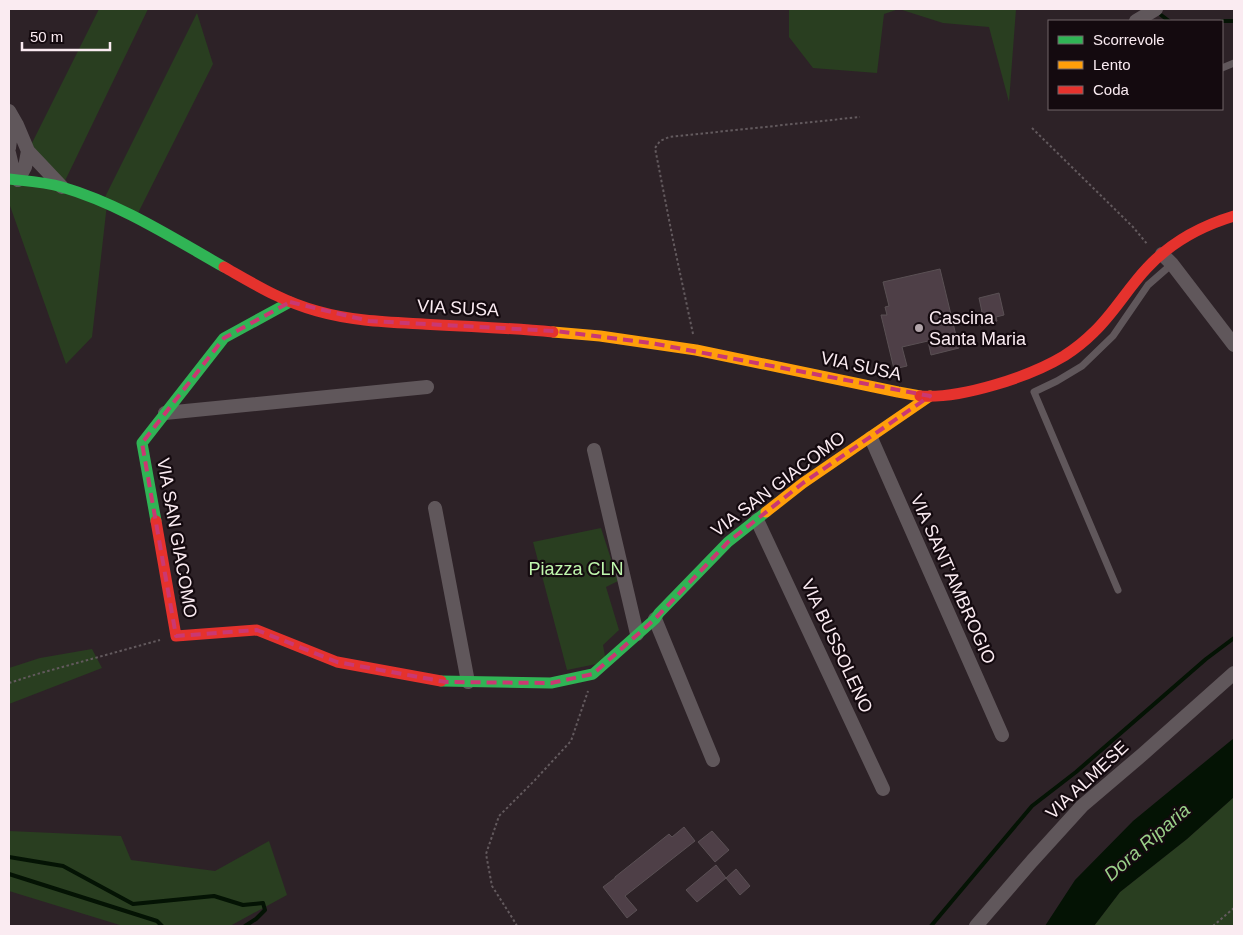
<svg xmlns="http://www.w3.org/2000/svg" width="1243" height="935" font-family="Helvetica,sans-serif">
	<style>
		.green { fill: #293e20 }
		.water { fill: #041304 }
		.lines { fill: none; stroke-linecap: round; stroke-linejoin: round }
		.stream { stroke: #041304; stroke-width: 4 }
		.building { fill: #4e3f47; stroke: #5a5054 }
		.path { stroke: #635a5e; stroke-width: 2; stroke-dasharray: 2.5 2.5; stroke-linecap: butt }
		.lane { stroke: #60575b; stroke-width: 7 }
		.street { stroke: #60575b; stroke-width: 14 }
		.fast { stroke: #30b455; stroke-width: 11 }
		.slow { stroke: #ff9f0a; stroke-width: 11 }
		.jam { stroke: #e5322d; stroke-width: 11 }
		.marked { fill: none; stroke: #ca3872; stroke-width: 4; stroke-dasharray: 10 6; stroke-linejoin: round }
		.poi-dot { fill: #b2a5aa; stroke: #140a0f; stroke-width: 2 }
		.labels { text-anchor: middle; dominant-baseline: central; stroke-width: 4.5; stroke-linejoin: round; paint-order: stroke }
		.street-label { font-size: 18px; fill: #faebf1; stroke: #140a0f }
		.poi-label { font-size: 18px; fill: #faebf1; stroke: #140a0f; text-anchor: start }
		.park-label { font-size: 18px; fill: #bff7ad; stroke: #140a0f }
		.water-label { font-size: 19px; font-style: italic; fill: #9ad089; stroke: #140a0f }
	</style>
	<rect width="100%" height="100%" fill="#2d2227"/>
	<path class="green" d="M99,9H148L62,187L103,201L197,13L213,64L136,217L107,204L92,337L66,364L9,203V179L61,187L28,151Z
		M789,9H899L884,14L877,73L813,68L789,37Z
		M899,9H1016L1009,102L989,27L943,23Z
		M601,528L618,581L606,587L619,630L603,645L606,662L567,670L533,542Z
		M92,649L102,668L9,704V668L40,658Z
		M1234,797V926H1094L1120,892L1187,839Z
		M9,831L121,836L131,860L215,871L269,841L287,895L230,926H123L9,891Z"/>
	<path class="water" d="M1234,738V797L1187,839L1120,892L1094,926H1045L1075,880L1133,821Z"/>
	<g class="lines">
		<path class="stream" d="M1161,15L1169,21
			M1222,21H1234
			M9,857L63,866L133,904L214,896L243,905L263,903L265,910L256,919L245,926
			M9,874L157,921L162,926
			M931,926L1032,806L1076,772L1206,659L1234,638"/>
	</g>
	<path class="building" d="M940,269L959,348L931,355L928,341L902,347L907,366L894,369L881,315H887L885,307L889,306L883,282Z
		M999,293L1004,315L996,317L997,321L980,326L977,314L982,312L979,298Z
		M684,827L695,841L625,896L637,910L627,918L603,887L615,878V877L669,834L672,837Z
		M712,831L729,850L715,862L698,842Z
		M716,865L726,878L697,902L686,890Z
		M736,869L750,886L740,895L726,878Z"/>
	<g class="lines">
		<path class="path" d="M1032,128L1133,227L1148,245
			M693,334L673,240L655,148L660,141L669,137L860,117
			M9,683L37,674L160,640
			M517,926L513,919L492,886L486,854L499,816L534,781L571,741L588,691
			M1213,926L1234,908"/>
		<path class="lane" d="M1222,68L1234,63
			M1118,590L1034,392L1057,381L1082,366L1113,336L1148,285L1172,264"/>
		<path class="street" d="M1136,21L1156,9
			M9,111L17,125L28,151L62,187
			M9,148C11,137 11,127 9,116
			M9,153L13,170L18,180
			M18,180L25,167L28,151
			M1162,254L1172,264L1234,345
			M165,413L427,387
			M871,438L1002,735
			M594,450L637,634
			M435,508L468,682
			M757,520L883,789
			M655,619L713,760
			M976,926L1032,861L1082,806L1143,754L1234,673"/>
		<path class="fast" d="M9,179C27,181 45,182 62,187C120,204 171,237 224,267
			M156,521L142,443L224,338L290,302
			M441,681L551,683L593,674L655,619L659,613L728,542L766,512"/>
		<path class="slow" d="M553,332L600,336L696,350L898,392L920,396
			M766,512L803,483L930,396"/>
		<path class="jam" d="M224,267C254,284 283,302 317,311C352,321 387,322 423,324C466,326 510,328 553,332
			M920,396C961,399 1029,377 1064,356C1075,349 1085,341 1094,332C1114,313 1128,288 1147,268C1171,242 1201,226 1234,216
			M156,521L176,636L257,630L337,662L441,681"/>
	</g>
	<path class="marked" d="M290,302L369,321L555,331L651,343L930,396L803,483L728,542L655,619L593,674L551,683L446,682L337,662L257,630L176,636L142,443L224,338Z"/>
	<circle class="poi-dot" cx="919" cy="328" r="5"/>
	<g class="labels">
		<g class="street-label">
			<text transform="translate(458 308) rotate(3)">VIA SUSA</text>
			<text transform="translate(861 366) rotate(12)">VIA SUSA</text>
			<text transform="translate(778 484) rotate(-37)">VIA SAN GIACOMO</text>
			<text transform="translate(177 538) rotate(80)">VIA SAN GIACOMO</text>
			<text transform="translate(953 579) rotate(66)">VIA SANT'AMBROGIO</text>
			<text transform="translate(837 646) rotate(65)">VIA BUSSOLENO</text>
			<text transform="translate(1087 780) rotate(-43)">VIA ALMESE</text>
		</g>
		<g class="poi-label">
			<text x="929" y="318">Cascina<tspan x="929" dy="21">Santa Maria</tspan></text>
		</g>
		<g class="park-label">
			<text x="576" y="569">Piazza CLN</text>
		</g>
		<g class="water-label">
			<text transform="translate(1147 842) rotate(-41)">Dora Riparia</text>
		</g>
	</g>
	<rect width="1243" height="935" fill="none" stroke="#faebf1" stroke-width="20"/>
	<rect x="1048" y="20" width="175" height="90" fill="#140a0f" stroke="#706469"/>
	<rect x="1058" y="36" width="25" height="8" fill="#30b455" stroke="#706469"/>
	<text x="1093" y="45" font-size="15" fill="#faebf1">Scorrevole</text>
	<rect x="1058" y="61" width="25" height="8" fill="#ff9f0a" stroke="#706469"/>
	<text x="1093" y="70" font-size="15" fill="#faebf1">Lento</text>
	<rect x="1058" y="86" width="25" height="8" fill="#e5322d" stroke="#706469"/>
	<text x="1093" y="95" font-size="15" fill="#faebf1">Coda</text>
	<path d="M22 42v8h88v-8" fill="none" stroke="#faebf1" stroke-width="2.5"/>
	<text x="30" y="42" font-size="15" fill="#faebf1" stroke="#140a0f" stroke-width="4" paint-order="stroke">50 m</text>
</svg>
